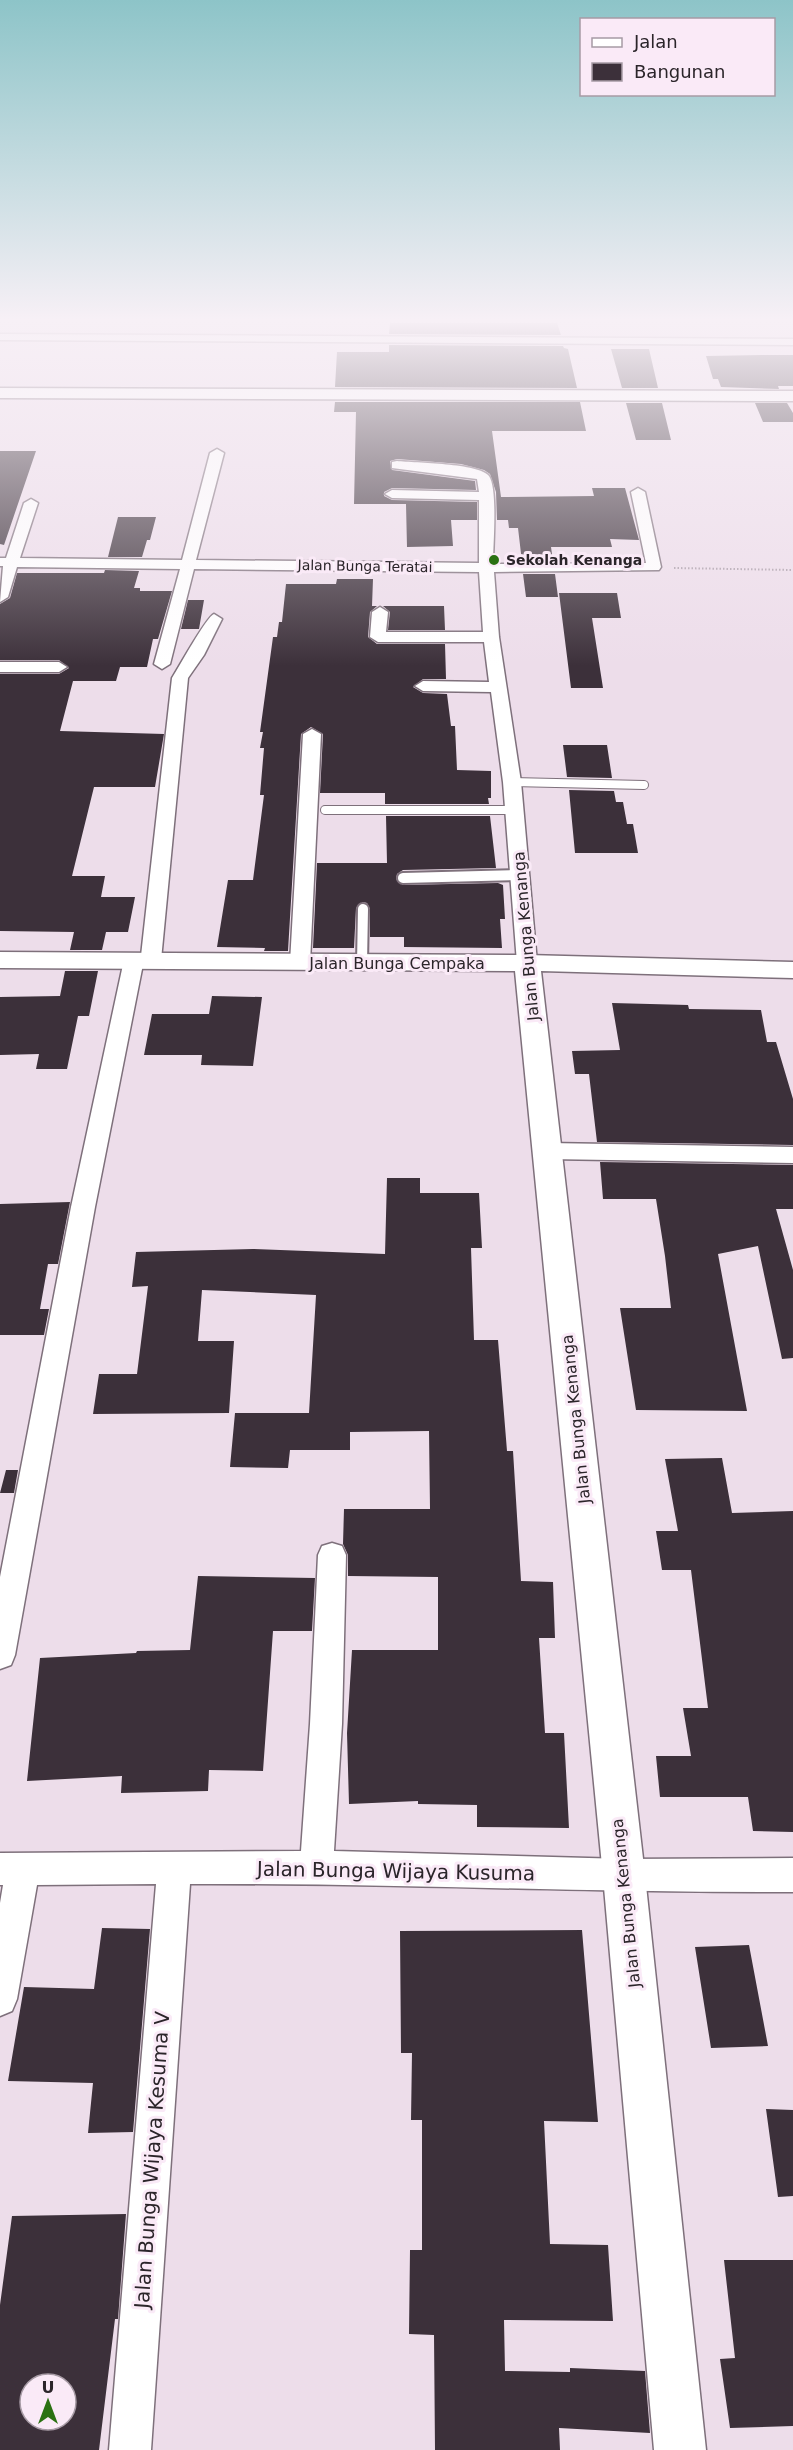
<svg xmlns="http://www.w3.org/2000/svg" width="793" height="2450" font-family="'DejaVu Sans',sans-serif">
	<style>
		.building { fill: #3c303a; fill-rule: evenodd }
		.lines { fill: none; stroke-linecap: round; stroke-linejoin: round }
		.service-far1-casing { stroke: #7e707b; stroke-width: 10 }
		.service-casing { stroke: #7e707b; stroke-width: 14 }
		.minor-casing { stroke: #7e707b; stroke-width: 3 }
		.tertiary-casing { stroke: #7e707b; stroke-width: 3 }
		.path { stroke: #ab9ea9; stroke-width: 2; stroke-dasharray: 1.5 2; stroke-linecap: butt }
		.service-far1 { stroke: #fff; stroke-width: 8 }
		.service { stroke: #fff; stroke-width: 10 }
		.minor { fill: #fff; fill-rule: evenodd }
		.tertiary { fill: #fff; fill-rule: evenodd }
		.poi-dot { fill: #2a7112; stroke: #faeaf7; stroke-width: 2 }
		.labels { text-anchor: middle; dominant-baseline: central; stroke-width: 6; stroke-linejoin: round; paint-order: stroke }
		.far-poi-label { font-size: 14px; font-weight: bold; fill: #2b252a; stroke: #faeaf7; text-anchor: start }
		.far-street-label { font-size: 14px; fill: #2b252a; stroke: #faeaf7 }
		.street-label { font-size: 16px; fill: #2b252a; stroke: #faeaf7 }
		.near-street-label { font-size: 20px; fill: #2b252a; stroke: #faeaf7 }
	</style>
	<rect width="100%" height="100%" fill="#edddea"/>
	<path class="building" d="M390,323H557L561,335L389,334Z
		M389,345L563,346L564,348L568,349L577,388L335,387L337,352H389Z
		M611,349H649L658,388H622Z
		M762,355H793V386H778L779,389L721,387L718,379H713L706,356Z
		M335,402H580L586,431H492L501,497L594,496L592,488H625L639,540L610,539L612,547H551L553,561L522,562L518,528H509L508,520H497L496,492L490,474L484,470L461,464L397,459L390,461L392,470L475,481L476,490L392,488L384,492V496L392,500L477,502V520H451L453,546L407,547L406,504H354L356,412H334Z
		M626,403H662L671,440H636Z
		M755,403H787L793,413V422H763Z
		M0,451H36L4,545L0,544Z
		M118,517H156L150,540H147L142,557H108Z
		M105,570L139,571L134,588H140V591H172L158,639H153L147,667H120L116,681H73L60,731L164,734L155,787H94L72,876H105L101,897H135L128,932H106L102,950H70L74,932L0,931V674H59L69,668L59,660H0V604L10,598L17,573H104Z
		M523,574H555L558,597H526Z
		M337,579H373L372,606H377L370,612L368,637L377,644H445L446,679H423L413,687L423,693L447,694L451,726H455L457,770L491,771V798H488L489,804H385V793H320L323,734L311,727L301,734L288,951H264L265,948L217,947L228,880H253L264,795H260L264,748H260L263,732H260L273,637H277L279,622H282L286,584H336Z
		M559,593H617L621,618H592L603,688H571Z
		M188,600H204L199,629H181Z
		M383,606H444L445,630H388L390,612Z
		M563,745H607L612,778L567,777Z
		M569,790L614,791L616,802H623L627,824H633L638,853H575Z
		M386,816H490L496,868L403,870L397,874L396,879L403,885L498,883L503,885L505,919H500L502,948L404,947V937H370V909L367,903L363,902L356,908L354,948H313L317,863H387Z
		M65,971H98L89,1016H78L67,1069H36L39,1054L0,1055V997L60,996Z
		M212,996L262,997L253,1066L201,1065L202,1055H144L152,1014H209Z
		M612,1003L688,1005L689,1009L761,1010L767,1042H776L793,1099V1145L597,1142L589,1074H575L572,1051L620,1050Z
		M600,1162L793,1165V1209H776L793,1270V1358L782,1359L758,1246L718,1254L747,1411L636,1410L620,1308H671L665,1256L656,1199H603Z
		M387,1178H420V1193H479L482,1248H471L474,1340H498L507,1451H513L521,1581L553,1582L555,1638H539L545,1733H564L569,1828L477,1827V1805L418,1804V1801L349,1804L347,1733L352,1650H438V1577L348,1576V1555L343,1544L344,1509H430L429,1431L350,1432V1450H290L288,1468L230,1467L235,1413H309L316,1295L202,1290L198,1341H234L229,1413L93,1414L99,1374H137L148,1286L132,1287L136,1252L253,1249L385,1254Z
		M70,1202L58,1264H48L40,1309H49L44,1335H0V1204Z
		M722,1458L732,1513L793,1511V1832L753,1831L748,1797H660L656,1756H691L683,1708H708L691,1570H662L656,1531H678L665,1459Z
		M6,1470H18L14,1493H0Z
		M198,1576L315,1578L312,1631H273L263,1771L209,1770L208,1791L121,1793L122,1776L27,1781L40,1658L136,1653L137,1651L190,1650Z
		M102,1928L150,1929L133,2132L88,2133L93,2083L8,2081L24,1987L94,1989Z
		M582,1930L598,2122L544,2121L550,2244L608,2245L613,2321L504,2320L505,2371L570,2372V2368L645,2371L650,2433L559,2428L560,2450H435L434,2335L409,2334L410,2250H422V2120H411L412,2053H401L400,1931Z
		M749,1945L768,2046L711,2048L695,1947Z
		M766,2109L793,2110V2196L778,2197Z
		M126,2214L118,2319H115L99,2450H0V2305L12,2216ZM30,2384H66V2420H30Z
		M724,2260H793V2426L730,2428L720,2359L735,2358Z"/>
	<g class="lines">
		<g class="service-far1-casing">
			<path id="service-far1" d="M512,782L644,785
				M325,810H515"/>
		</g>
		<g class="service-casing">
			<path id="service" d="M403,878L520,875
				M362,963L363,909"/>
		</g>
		<g class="minor-casing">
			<path id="minor" d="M0,334L793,339V345L0,340Z
				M217,449L224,453L196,560L479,563V500L392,498L385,494L392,490L479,492L477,479L392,468V462L397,461C415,463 479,463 489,476C498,489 493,545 493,564L646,563L631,492L638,488L645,492L661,567L659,570L494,572L499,637L521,782L537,963L534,967H520L517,963L503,782L491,692L423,691L415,686L423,681L489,682L484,642H378L370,637L372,612L380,607L388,612L386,632H483L479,572L194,569L170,664L162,669L154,664L180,569L17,567L8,597L0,602L3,566H0V558H6L24,503L31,499L38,503L20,558L182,560L210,453Z
				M214,614L222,619L204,655L188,678L161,960L158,964L151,966L143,964L95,1207L15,1655L11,1665L0,1669V1577L71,1207L124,960L127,956H141L172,678C179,667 207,616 214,614Z
				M0,662H59L67,667L59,672H0Z
				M312,729L321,734L310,963L307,967H293L290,963L303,734Z
				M548,1143L793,1147V1163L548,1159L540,1157L537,1151L540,1145Z
				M332,1543L342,1546L346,1555L342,1724L334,1851L624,1859L793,1858V1892C592,1893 391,1883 190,1884L151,2450H109L156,1884L37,1885L17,1999L12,2011L0,2016V1903L3,1885H0V1853L301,1851L310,1724L318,1555L322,1546Z"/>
		</g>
		<g class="tertiary-casing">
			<path id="tertiary" d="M0,388L793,391V401L0,398Z
				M0,952L527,955L793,962V978L541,971L645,1876L706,2450H654L603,1876L515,971L0,968Z"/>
		</g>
		<path class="path" d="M674,568L793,570"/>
		<use href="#service-far1" class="service-far1"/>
		<use href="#service" class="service"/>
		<use href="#minor" class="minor"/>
		<use href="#tertiary" class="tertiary"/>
	</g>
	<linearGradient id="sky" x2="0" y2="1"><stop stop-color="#8dc4c8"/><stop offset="0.48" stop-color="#f7f0f6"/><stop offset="1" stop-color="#f7f0f6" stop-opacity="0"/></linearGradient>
	<rect width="793" height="666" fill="url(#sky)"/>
	<circle class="poi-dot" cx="494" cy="560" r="6"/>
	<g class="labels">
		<g class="far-poi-label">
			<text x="506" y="560">Sekolah Kenanga</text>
		</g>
		<g class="far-street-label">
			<text transform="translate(365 566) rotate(1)">Jalan Bunga Teratai</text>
		</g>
		<g class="street-label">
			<text transform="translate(526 936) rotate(-95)">Jalan Bunga Kenanga</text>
			<text x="397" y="963">Jalan Bunga Cempaka</text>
			<text transform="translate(576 1419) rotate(-96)">Jalan Bunga Kenanga</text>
			<text transform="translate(626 1903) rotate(-96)">Jalan Bunga Kenanga</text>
		</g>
		<g class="near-street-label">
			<text transform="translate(396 1871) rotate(1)">Jalan Bunga Wijaya Kusuma</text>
			<text transform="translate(152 2160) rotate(-86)">Jalan Bunga Wijaya Kesuma V</text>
		</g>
	</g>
	<rect x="580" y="18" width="195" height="78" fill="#faeaf7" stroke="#a79ba5" stroke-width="1.5"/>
	<rect x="592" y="38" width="30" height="9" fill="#ffffff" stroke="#a79ba5" stroke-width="1.5"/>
	<text x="634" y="48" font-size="18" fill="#2b252a">Jalan</text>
	<rect x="592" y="63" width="30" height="18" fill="#3c303a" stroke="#a79ba5" stroke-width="1.5"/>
	<text x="634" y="78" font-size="18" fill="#2b252a">Bangunan</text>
	<g transform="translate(48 2402)"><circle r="28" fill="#faeaf7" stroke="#a79ba5" stroke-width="1.5"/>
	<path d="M0-4.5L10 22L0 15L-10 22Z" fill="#2a7112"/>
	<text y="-9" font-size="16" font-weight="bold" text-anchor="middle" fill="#2b252a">U</text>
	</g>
</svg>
